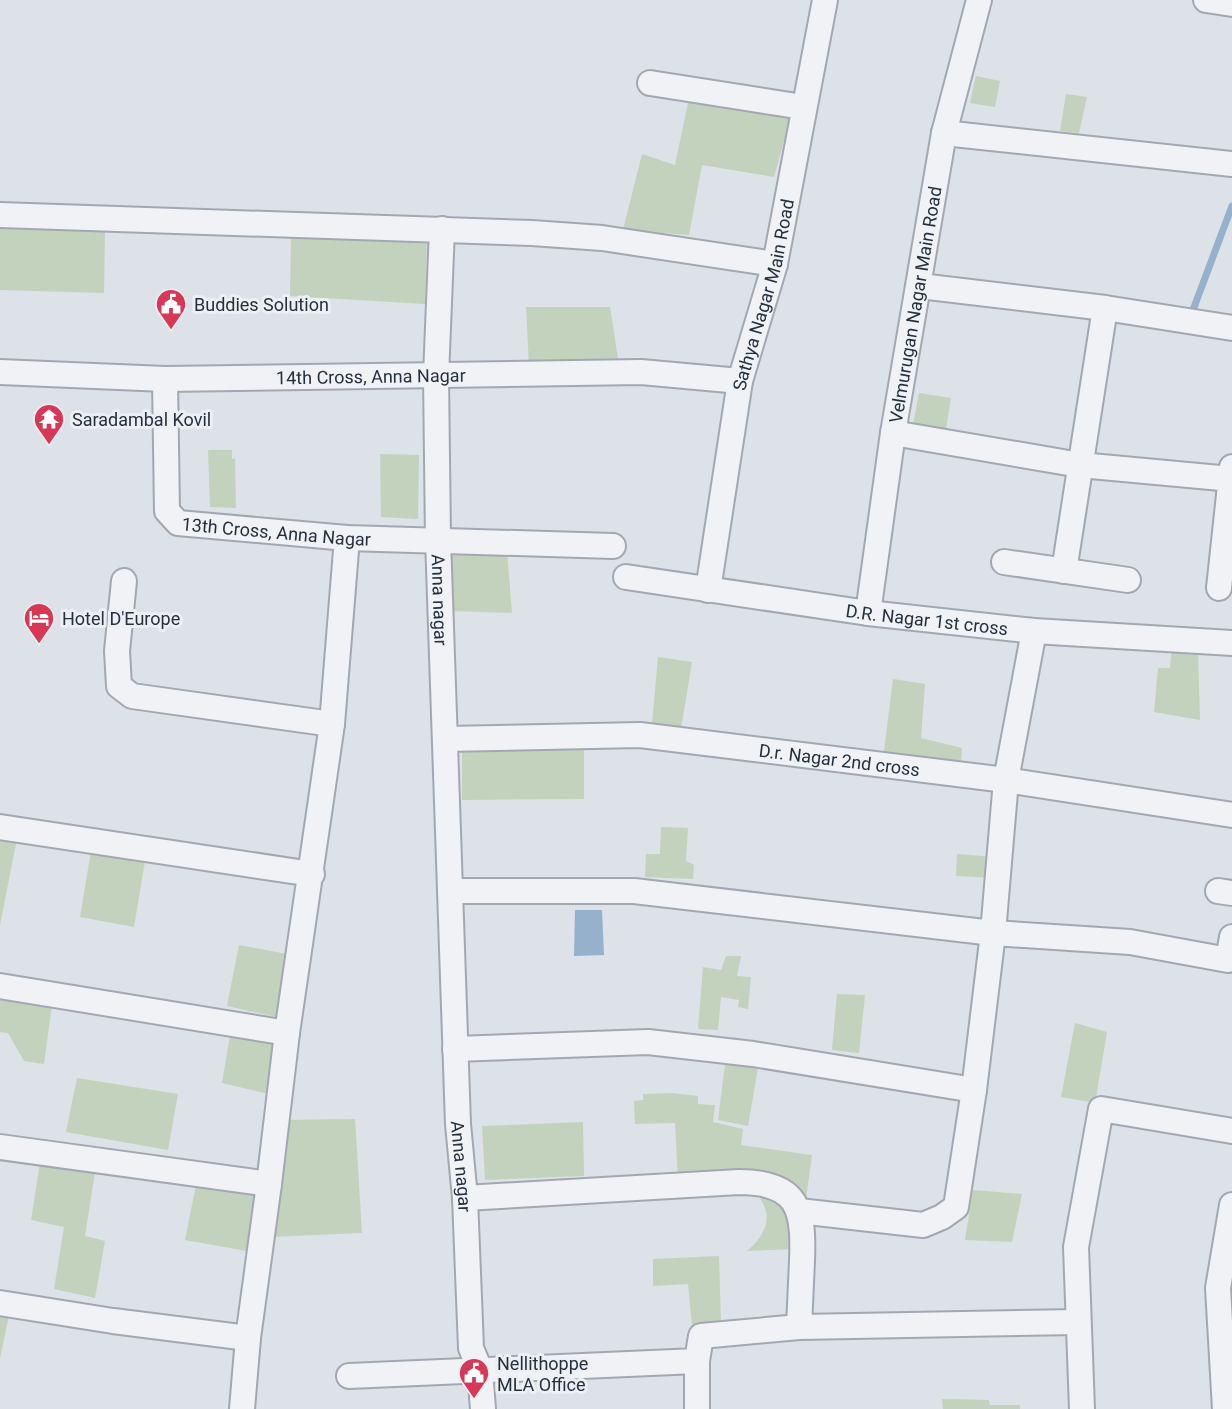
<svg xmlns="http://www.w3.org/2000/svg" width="1232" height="1409" font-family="Roboto,sans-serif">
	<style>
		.green { fill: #c3d2bd }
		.water { fill: #95b1cb }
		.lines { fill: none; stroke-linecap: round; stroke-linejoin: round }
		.stream { stroke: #95b1cb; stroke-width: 7 }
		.minor-casing { stroke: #a2a8b2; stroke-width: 28 }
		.minor { stroke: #f0f2f6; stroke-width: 24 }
		.labels { text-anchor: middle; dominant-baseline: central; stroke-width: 6; stroke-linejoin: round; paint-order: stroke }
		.street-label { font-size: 18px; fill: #25303f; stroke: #ecf0f5 }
		.poi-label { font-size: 18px; fill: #25303f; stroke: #ecf0f5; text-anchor: start }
	</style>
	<rect width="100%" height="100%" fill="#dde1e8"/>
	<path class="green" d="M976,76L1000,81L995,107L970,103Z
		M1066,94L1087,97L1079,133L1060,131Z
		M689,98L792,112L774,177L702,165L689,235L623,230L642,154L675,165Z
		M0,227L105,229L104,293L0,290Z
		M291,233L427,237L425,304L290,296Z
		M526,307H610L619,365H529Z
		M919,393L951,398L945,435L912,430Z
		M208,450H232V459L235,458L236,508L210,507Z
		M380,454L419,455L418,519L381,517Z
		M507,551L512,613L450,611L449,555Z
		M1172,647L1198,651L1200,720L1154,712L1158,668H1170Z
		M658,657L692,662L681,729L652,723Z
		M893,679L925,684L921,738L962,748L960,774L883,759Z
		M462,744H584V799L462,800Z
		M661,827L688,828L686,861L694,865L693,879L645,877L646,854H660Z
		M0,838L17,839L0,925Z
		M91,851L145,861L134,927L80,917Z
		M957,854L995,857L994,878L956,876Z
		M239,945L292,955L281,1018L227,1006Z
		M726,956H741L737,976L751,977L748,1009L738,1007L739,1000L721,997L718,1030L698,1029L703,967L721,970Z
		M837,994L865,995L859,1053L832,1050Z
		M0,996L52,1005L44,1064L24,1061L8,1033L0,1032Z
		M1075,1023L1107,1032L1095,1103L1061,1097Z
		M231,1029L281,1037L273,1095L222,1083Z
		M726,1056L759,1062L748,1126L718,1120Z
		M77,1078L178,1094L168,1150L66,1132Z
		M672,1093L698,1096V1104L715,1105L713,1122L743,1129L741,1145L812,1155L806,1199L678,1180L675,1123L635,1124L634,1101L643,1100V1094Z
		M355,1119L362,1233L270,1237L283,1120Z
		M583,1122L584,1176L485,1180L482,1126Z
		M40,1163L95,1172L85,1236L105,1241L95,1298L54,1289L64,1227L31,1220Z
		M197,1180L262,1190L252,1252L185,1240Z
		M753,1189L766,1191L794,1212L792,1249L747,1251C770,1231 774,1212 753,1189Z
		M973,1190L1022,1194L1012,1242L965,1240Z
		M719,1256L721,1324L692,1326L688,1284L653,1286V1259Z
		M0,1309L10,1310L0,1359Z
		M942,1399L989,1400L990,1405H1020V1409H943Z"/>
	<path class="water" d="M575,910H602L604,955L574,956Z"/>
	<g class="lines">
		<path class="stream" d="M1193,310L1232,206"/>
		<g class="minor-casing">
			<g id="minor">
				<path d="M1206,0L1232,4"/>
				<path d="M650,83L803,107"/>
				<path d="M944,133L1232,164"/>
				<path d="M0,215L532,233L602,238L775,264"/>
				<path id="s1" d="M442,229L436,376L438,539L458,1124L465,1198L471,1348L480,1370L483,1409"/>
				<path d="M920,286L1105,308L1232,328"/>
				<path id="s2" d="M0,372L165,379L641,372L740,381"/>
				<path id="s3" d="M165,379L167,511L178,523L347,538L613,546"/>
				<path d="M893,433L1080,465L1232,479"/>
				<path d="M1004,562L1128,580"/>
				<path d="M1064,571L1105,308"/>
				<path id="s4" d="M626,577L868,613L1034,631L1232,643"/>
				<path d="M124,581L117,651L119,686L132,696L332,724"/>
				<path d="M1219,588L1232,467"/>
				<path id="s5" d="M708,590L740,381L775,264L825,0"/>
				<path id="s6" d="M868,613L893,433L944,133L979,0"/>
				<path id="s7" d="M445,739L640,735L1006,780L1232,815"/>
				<path d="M0,827L312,874"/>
				<path d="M450,891H634L993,933L1130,942L1228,960L1232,937"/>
				<path d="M1218,891L1232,893"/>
				<path d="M0,986L287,1033"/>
				<path d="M455,1049L648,1042L753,1054L974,1090"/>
				<path d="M0,1147L269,1184"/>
				<path d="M465,1198L739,1182C799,1182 804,1210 802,1261C801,1283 800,1305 799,1327"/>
				<path d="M799,1211L923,1225L942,1217L956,1207L974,1090L993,933L1006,780L1034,631"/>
				<path d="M0,1303L113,1321L248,1338"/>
				<path d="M697,1361V1409"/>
				<path d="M349,1376L697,1361L701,1336L799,1327L1078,1322"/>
				<path d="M242,1409L248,1338L269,1184L287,1033L332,724L347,538"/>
				<path d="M1082,1409L1076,1247L1101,1109L1232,1131"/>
				<path d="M1225,1409L1218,1288L1232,1205"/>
			</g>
		</g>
		<use href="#minor" class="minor"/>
	</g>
	<defs>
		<g id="civic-pin" transform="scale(1.575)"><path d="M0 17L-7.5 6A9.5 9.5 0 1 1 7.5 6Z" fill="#d73856" stroke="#ecf0f5"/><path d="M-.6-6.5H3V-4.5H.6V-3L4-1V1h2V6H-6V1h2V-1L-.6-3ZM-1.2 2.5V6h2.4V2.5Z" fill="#fff"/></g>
		<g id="temple-pin" transform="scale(1.575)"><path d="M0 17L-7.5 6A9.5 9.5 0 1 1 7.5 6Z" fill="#d73856" stroke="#ecf0f5"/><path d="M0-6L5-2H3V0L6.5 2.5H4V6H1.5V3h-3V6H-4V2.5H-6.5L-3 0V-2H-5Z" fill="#fff"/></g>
		<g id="hotel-pin" transform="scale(1.575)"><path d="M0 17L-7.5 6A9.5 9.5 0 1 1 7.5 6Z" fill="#d73856" stroke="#ecf0f5"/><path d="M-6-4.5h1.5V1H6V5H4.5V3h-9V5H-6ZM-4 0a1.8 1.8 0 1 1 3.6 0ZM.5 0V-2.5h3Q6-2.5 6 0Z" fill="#fff"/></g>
	</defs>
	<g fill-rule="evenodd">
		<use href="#civic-pin" x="171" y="304"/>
		<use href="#temple-pin" x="49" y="419"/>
		<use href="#hotel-pin" x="39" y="618"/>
		<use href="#civic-pin" x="474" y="1373"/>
	</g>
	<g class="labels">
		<g class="street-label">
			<text stroke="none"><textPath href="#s5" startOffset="301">Sathya Nagar Main Road</textPath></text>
			<text stroke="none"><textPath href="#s6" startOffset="312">Velmurugan Nagar Main Road</textPath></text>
			<text stroke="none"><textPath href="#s2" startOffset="371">14th Cross, Anna Nagar</textPath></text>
			<text stroke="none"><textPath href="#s3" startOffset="247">13th Cross, Anna Nagar</textPath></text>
			<text stroke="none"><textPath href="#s1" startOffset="371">Anna nagar</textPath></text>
			<text stroke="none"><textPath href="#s4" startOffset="304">D.R. Nagar 1st cross</textPath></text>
			<text stroke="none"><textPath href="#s7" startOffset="396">D.r. Nagar 2nd cross</textPath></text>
			<text stroke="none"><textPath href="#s1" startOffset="938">Anna nagar</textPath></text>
		</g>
		<g class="poi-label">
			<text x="194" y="304">Buddies Solution</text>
			<text x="72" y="419">Saradambal Kovil</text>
			<text x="62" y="618">Hotel D'Europe</text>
			<text x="497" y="1363">Nellithoppe<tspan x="497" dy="21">MLA Office</tspan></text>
		</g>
	</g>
</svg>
